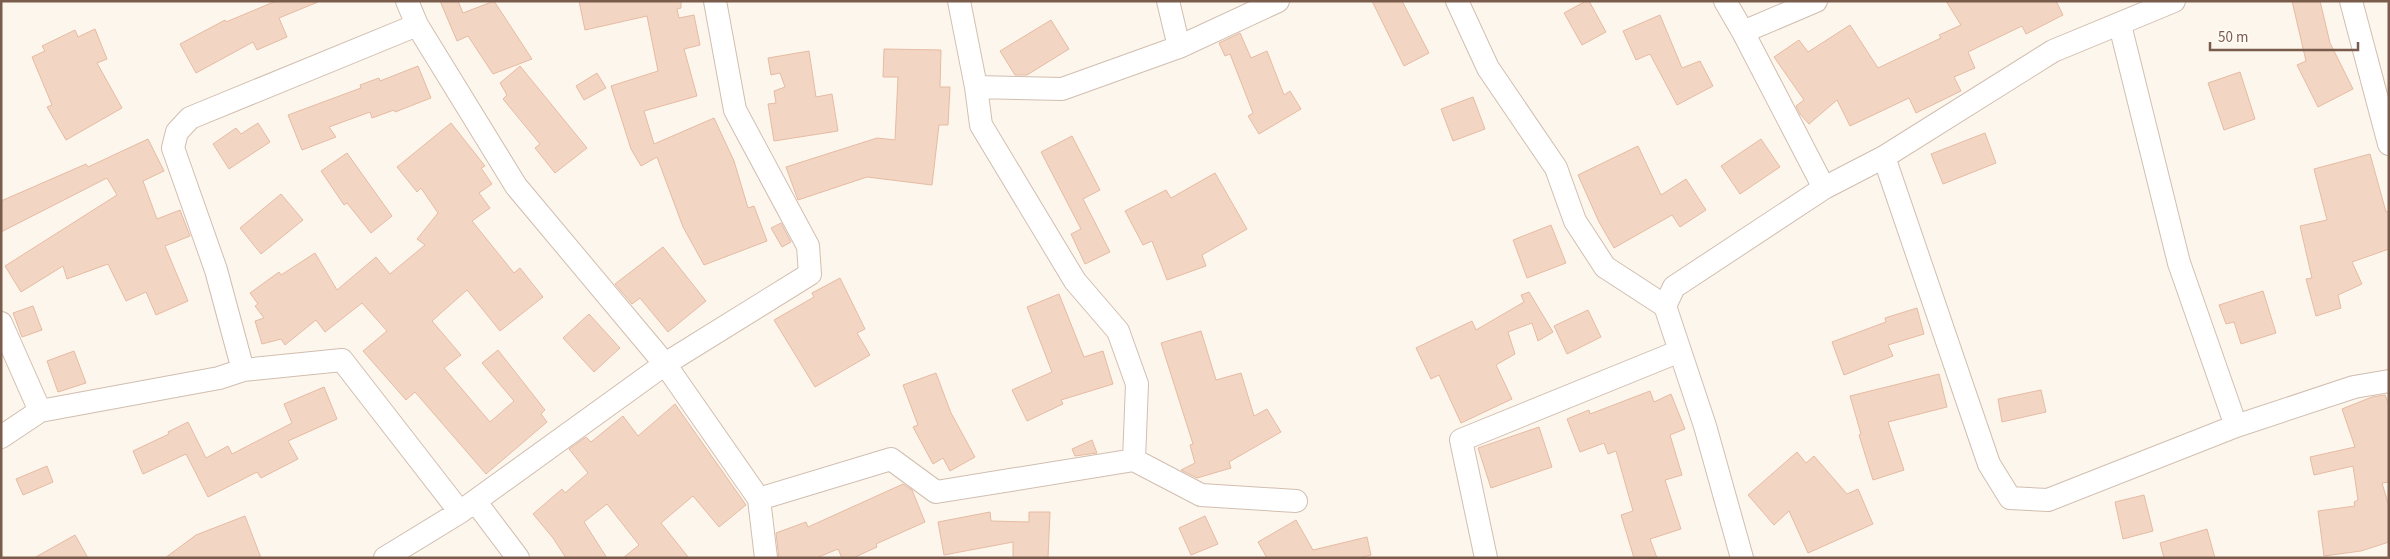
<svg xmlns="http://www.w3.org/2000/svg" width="2390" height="559" font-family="'Source Sans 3',sans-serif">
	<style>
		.building { fill: #f3d5c3; stroke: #e6bba3 }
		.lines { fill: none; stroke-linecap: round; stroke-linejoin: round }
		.street-casing { stroke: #d1beb0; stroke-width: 24 }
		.street { stroke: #fff; stroke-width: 22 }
	</style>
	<rect width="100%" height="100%" fill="#fdf6ec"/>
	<path class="building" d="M276,1L318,2L279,18L287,37L257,50L253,42L196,73L180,44L225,20L226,22Z
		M440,1H458L463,13L494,1L532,59L493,74L468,36L457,41Z
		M579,1H681V8L677,9L679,18L694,15L700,45L684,49L697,96L644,111L654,144L714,118L734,161L748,208L754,206L767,241L704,265L683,227L657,157L641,166L631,149L611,86L658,71L647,16L585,30Z
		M1372,1H1402L1429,53L1404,66Z
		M1586,1H1589L1606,32L1582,45L1564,13Z
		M1946,1H2056L2063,15L2026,34L2022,26L1968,52L1975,68L1954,77L1961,91L1916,113L1909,98L1850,126L1837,100L1809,124L1800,114L1796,106L1804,100L1774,57L1799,40L1808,52L1850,25L1878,68L1941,38L1939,35L1961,25Z
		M2292,1H2320L2330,43L2353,89L2318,107L2297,65L2306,61Z
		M1660,15L1682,68L1700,61L1713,86L1677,105L1650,54L1636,60L1623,31Z
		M1051,20L1069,49L1027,75H1015L1000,51Z
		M95,29L107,59L97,63L122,108L66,140L47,107L52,105L32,57L45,51L42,46L75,30L78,37Z
		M1240,33L1251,58L1267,51L1284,95L1290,91L1301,109L1259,134L1248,116L1253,113L1230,54L1225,56L1219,43Z
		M884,49L941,50L940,87H950L948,125H939L932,185L867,177L798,200L786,167L877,138L895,140L898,77H883Z
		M809,51L816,97L832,94L838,131L774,141L768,104L776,103L774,91L785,87L780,73L771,75L768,58Z
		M418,66L431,98L395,112L394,110L372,118L370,112L329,127L336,137L302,150L288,115L361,88L360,85L379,78L380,81Z
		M520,66L587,148L555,173L535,148L540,144L503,99L507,95L500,83Z
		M2240,72L2255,119L2224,130L2208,83Z
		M597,73L606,88L584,100L576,86Z
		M1473,97L1485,129L1453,141L1441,109Z
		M258,123L270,142L229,169L213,144L236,128L241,134Z
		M451,123L485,166L481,168L492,184L479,193L490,208L472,221L514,273L520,268L543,297L500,331L467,290L432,321L461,355L444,368L490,422L514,401L482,363L498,350L545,410L541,414L547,422L486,474L415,392L406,400L363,351L387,331L362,303L325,332L316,320L285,345L281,339L262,344L255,321L264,318L255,306L258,304L250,293L279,272L281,275L315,253L337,290L376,257L390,274L425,245L417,239L438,213L421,188L417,192L397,167Z
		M1985,133L1996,163L1943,184L1931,154Z
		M1072,136L1100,190L1083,199L1110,252L1085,264L1071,234L1081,229L1041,152Z
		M148,139L164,171L143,181L157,219L180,210L190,236L165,246L188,301L156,315L146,292L126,301L108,264L67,279L63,266L21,292L5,266L117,195L107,178L1,232V201L86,164L88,167Z
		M1761,139L1780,167L1740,194L1721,166Z
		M1638,146L1661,195L1686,179L1706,210L1680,227L1672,215L1614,248L1599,222L1578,175Z
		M347,153L392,216L371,233L347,203L344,205L321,171Z
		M2370,154L2386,212L2389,211V249L2352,262L2362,284L2338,295L2341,308L2316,316L2306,279L2312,278L2300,226L2327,220L2314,169Z
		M1215,173L1247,229L1202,255L1206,266L1167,280L1152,241L1143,245L1125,211L1166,190L1171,198Z
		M281,194L303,220L261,254L240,228Z
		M781,223L791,242L782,247L771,228Z
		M1551,225L1566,263L1527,278L1513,240Z
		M663,247L706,301L668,332L640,298L632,304L615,284Z
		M840,278L865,329L857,333L870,355L815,387L774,320L814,297L812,293Z
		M2263,291L2276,333L2241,344L2234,322L2226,324L2219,305Z
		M1529,292L1553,332L1538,341L1532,323L1508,332L1515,354L1496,365L1512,399L1461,423L1439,375L1431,379L1416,348L1472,321L1476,330L1524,302L1521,295Z
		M1059,294L1084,357L1103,351L1113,384L1061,400L1063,404L1027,421L1012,390L1052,372L1027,307Z
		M33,306L42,330L22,337L13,313Z
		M1917,308L1924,334L1888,345L1893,356L1844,375L1832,342L1886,322L1885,318Z
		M1588,310L1601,337L1567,354L1554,326Z
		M589,314L620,348L594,372L563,338Z
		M1201,331L1216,380L1241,373L1254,416L1267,409L1281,432L1229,462L1231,468L1197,478L1181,470L1195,463L1190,445L1193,444L1161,343Z
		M74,351L86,383L58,392L47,361Z
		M936,373L951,413L975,457L950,471L943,458L933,464L913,427L918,425L903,385Z
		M1939,374L1947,407L1888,422L1904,470L1873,480L1859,435L1861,434L1850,396Z
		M324,387L337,419L288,441L298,459L261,478L257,472L208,497L186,454L143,474L133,451L169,434L168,432L188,422L206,458L228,446L232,454L292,423L284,404Z
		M2041,390L2046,412L2002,422L1998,399Z
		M1650,391L1654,402L1671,394L1685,429L1670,435L1682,475L1665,480L1681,529L1650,539L1657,558H1634L1621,515L1633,511L1616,451L1608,454L1604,443L1580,452L1567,419L1589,410L1590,414Z
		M2385,395L2389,405V482L2382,483L2389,506V542L2361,551L2324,556L2318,511L2355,506L2354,502L2358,500L2353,466L2314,475L2310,457L2355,447L2342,409L2372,397Z
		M675,404L746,505L719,527L693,496L661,523L689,558H623L639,545L607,504L584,522L607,558H566L553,538L533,514L562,489L565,493L588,473L569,449L586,437L591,442L623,416L638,436Z
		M1539,427L1552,467L1491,488L1478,448Z
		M1092,440L1097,453L1075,456L1072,449Z
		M1797,452L1806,463L1814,456L1847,494L1858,489L1873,524L1808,553L1789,511L1774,525L1748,495Z
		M47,466L53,482L23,495L16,479Z
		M903,484L912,490L925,522L876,544L877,547L853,558H842L838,549L816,558H779L776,533L806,522L808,527Z
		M2144,495L2153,531L2123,539L2115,502Z
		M990,512L991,521L1029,522V512H1050L1048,558H1013V542L944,555L938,522Z
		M245,516L261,558H165L196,535Z
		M1205,516L1218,544L1191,555L1179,528Z
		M1296,520L1313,550L1367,537L1371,555L1359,558H1267L1258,542Z
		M2207,529L2215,558H2164L2160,543Z
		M75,535L88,558H34Z"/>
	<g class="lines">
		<g class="street-casing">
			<path id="street" d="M407,1L417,25L516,186L665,364L759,499L766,558
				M1168,1L1179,47
				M1457,1L1488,68L1556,168L1575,221L1605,267L1665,306
				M1725,1L1743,32L1824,188
				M2351,1L2389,144
				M2120,25L2179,263L2236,426
				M1743,32L1816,1
				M976,87L1062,89L1179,47L1278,1
				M1884,157L1989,464L2010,498L2048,500L2236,426L2354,387L2389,381
				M1,323L40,411
				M243,370L216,270L173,148L177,132L190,118L417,25
				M1,437L40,411L219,378L243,370L342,360L460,512
				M1134,460L1201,495L1296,501
				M759,499L891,459L936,492L1134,460L1137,384L1118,331L1075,281L981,125L976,87L959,1
				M475,501L518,558
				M385,558L460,512L665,364L810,274L808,246L735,110L715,1
				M1486,558L1461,440L1680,351
				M1742,558L1705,426L1665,306L1674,287L1824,188L1884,157L2053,51L2174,1"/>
		</g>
		<use href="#street" class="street"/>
	</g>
	<rect width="2390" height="559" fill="none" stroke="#7a5c4d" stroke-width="5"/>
	<path d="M2210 42v8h148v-8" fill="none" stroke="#7a5c4d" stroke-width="2.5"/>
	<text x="2218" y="42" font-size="15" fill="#7a5c4d" stroke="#fffaf3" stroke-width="4" paint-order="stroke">50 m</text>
</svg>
